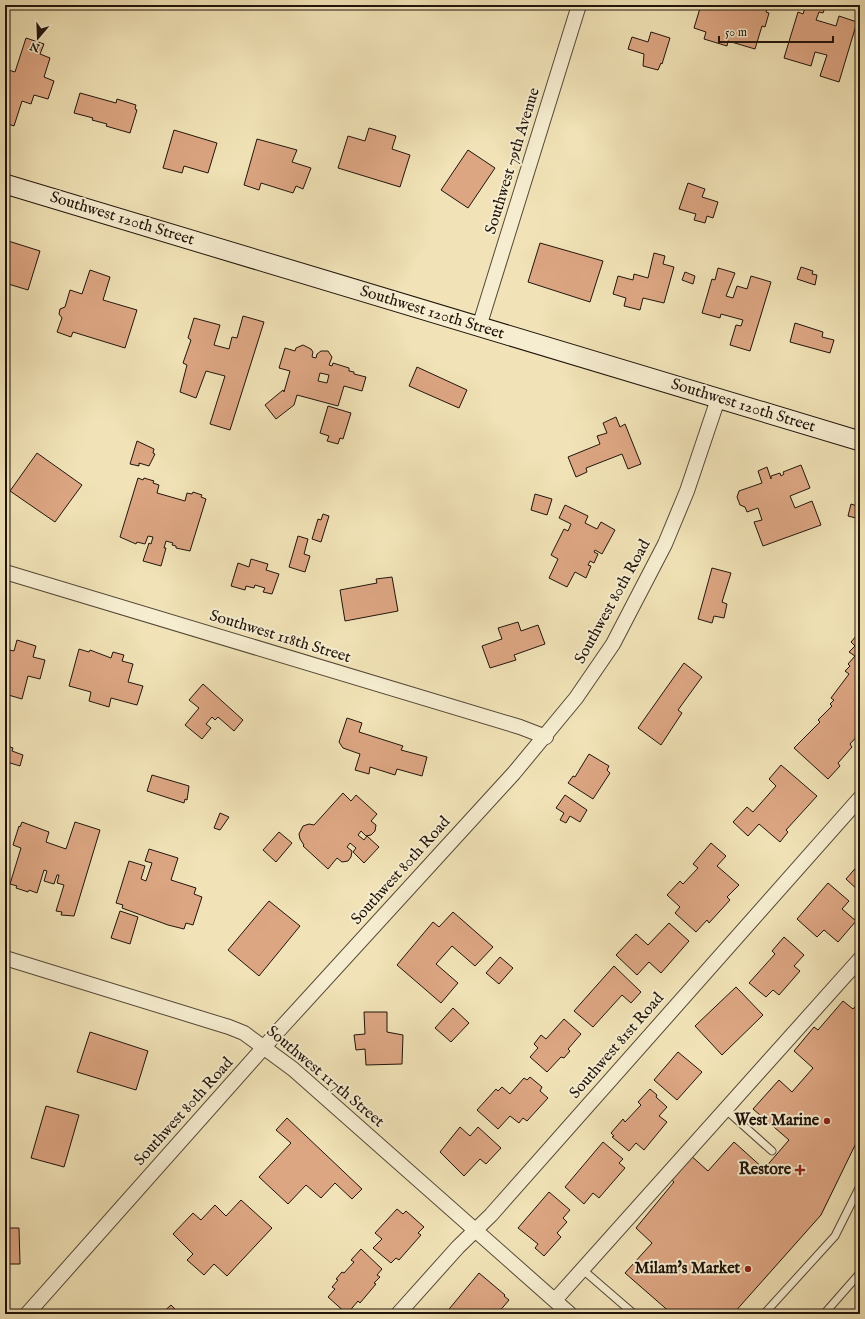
<svg xmlns="http://www.w3.org/2000/svg" width="865" height="1319" font-family="'IM FELL English',serif">
	<style>
		.building { fill: #dda683; stroke: #20140b; fill-rule: evenodd }
		.lines { fill: none; stroke-linecap: round; stroke-linejoin: round }
		.lane-casing { stroke: #544836; stroke-width: 9 }
		.street-casing { stroke: #544836; stroke-width: 16 }
		.secondary-casing { stroke: #20140b; stroke-width: 21 }
		.lane { stroke: #f6edd0; stroke-width: 7 }
		.street { stroke: #f6edd0; stroke-width: 14 }
		.secondary { stroke: #f6edd0; stroke-width: 19 }
		.poi-dot { fill: #8f2418; stroke: #f6edd0; stroke-width: 1.5 }
		.labels { text-anchor: middle; dominant-baseline: central; stroke-width: 4; stroke-linejoin: round; paint-order: stroke }
		.street-label { font-size: 16px; fill: #20140b; stroke: #f6edd0 }
		.poi-label { font-size: 16px; font-weight: bold; fill: #20140b; stroke: #f6edd0; text-anchor: end }
	</style>
	<rect width="100%" height="100%" fill="#f1e3b7"/>
	<filter id="stains"><feTurbulence type="fractalNoise" baseFrequency=".005" numOctaves="4"/><feColorMatrix values="0 0 0 0 .2 0 0 0 0 .09 0 0 0 0 .02 0 0 0 .5 -.17"/></filter>
	<radialGradient id="worn" r=".72"><stop offset=".6" stop-color="#630" stop-opacity="0"/><stop offset="1" stop-color="#630" stop-opacity=".3"/></radialGradient>
	<path class="building" d="M701,5H769L766,12L769,13L765,27L762,26L755,49L728,41L727,46L704,39L706,32L694,28Z
		M806,5H826L823,13L819,12L816,20L836,26L839,16L857,22L839,82L820,76L827,55L815,52L811,66L784,58L798,12L803,14Z
		M651,32L670,38L662,64L661,63L658,70L643,66L644,54L628,49L632,37L648,42Z
		M26,38L44,44L40,54L50,58L44,77L54,81L48,99L34,95L31,104L22,101L14,126L5,123V69L15,72Z
		M80,93L116,103L117,99L136,105L135,109L137,110L130,133L106,126L107,124L92,120L93,118L74,113Z
		M369,128L396,136L392,149L410,155L400,187L338,168L348,136L365,141Z
		M174,130L217,143L208,173L184,166L182,173L163,168Z
		M257,139L297,150L292,162L311,168L303,189L296,186L293,193L261,183L259,190L244,185Z
		M468,150L495,168L468,208L441,190Z
		M688,183L705,189L702,197L718,202L713,218L707,216L705,223L694,220L696,214L679,209Z
		M5,240L40,251L28,290L5,283Z
		M540,243L603,261L590,302L528,282Z
		M654,253L665,256L663,264L674,267L664,303L643,298L640,310L624,306L626,298L613,294L618,276L633,280L634,274L648,278Z
		M801,267L813,271L812,274L817,275L815,285L797,279Z
		M718,268L735,273L726,296L733,298L737,286L747,289L751,276L771,282L750,351L730,345L736,325L741,326L743,320L721,314L720,318L702,313L712,279L715,280Z
		M90,270L110,277L103,300L137,310L125,348L73,332L71,337L57,332L62,318L59,314L60,309L65,307L70,290L82,294Z
		M685,272L695,276L693,284L682,280Z
		M243,316L264,322L230,430L210,424L225,376L206,371L196,398L180,392L187,365L183,363L191,340L188,338L194,318L220,325L214,345L229,349L232,337L237,338Z
		M795,323L823,332L822,337L834,340L830,353L790,342Z
		M303,345L311,349L313,352L312,357L316,358L317,354L321,351H328L332,357L329,365L332,366L333,363L349,368V371L354,372V374L366,377L362,391L344,386L338,406L297,395L294,405L276,419L265,405L283,390L284,392L290,371L279,368L285,348L295,351L296,348ZM320,373L329,375L327,383L318,381Z
		M417,367L467,390L459,408L409,386Z
		M328,406L351,413L343,439L340,438L338,444L327,441L329,436L320,433Z
		M616,417L620,427L625,424L641,464L628,469L622,454L586,468L587,472L576,477L568,457L600,444L597,436L607,433L603,423Z
		M137,441L154,449L153,453L155,454L149,466L139,463V466L130,464Z
		M37,453L82,485L55,522L10,491Z
		M801,465L810,488L790,496L795,508L812,501L821,525L763,546L754,522L762,520L758,508L747,512L745,507L740,505L737,497L739,491L762,483L758,471L767,467L771,479V476L780,473L781,476L784,474L783,472Z
		M138,478L143,480L144,478L154,481L153,483L159,485L157,493L185,501L187,493L192,494L193,492L202,495L201,497L206,499L190,551L176,548V546L172,545L173,543L166,541L164,548H166L161,566L143,561L149,543L151,544L153,537L148,536L145,544L137,542L136,544L120,537Z
		M535,494L552,499L547,515L531,510Z
		M851,504L860,507V519L848,516Z
		M565,505L588,516L585,523L597,529L601,522L615,530L602,554L595,550L594,552L598,554L594,563L590,561L588,565L591,566L586,578L575,572L567,587L549,578L558,559L551,555L564,529L568,531L571,524L559,518Z
		M323,514L329,516L321,542L312,539L318,519L321,520Z
		M298,536L308,539L304,554L310,556L305,572L289,567Z
		M251,559L268,564L266,570L279,574L272,594L263,592L265,588L255,585L254,588L246,586L245,590L231,586L238,563L249,567Z
		M712,568L731,573L722,602L727,604L724,618L714,616L712,623L698,619Z
		M392,577L398,611L345,621L340,590L377,583L376,579Z
		M518,622L521,631L538,625L545,644L514,655L516,660L490,668L482,646L502,639L498,628Z
		M858,634L860,635V733L850,744L852,747L838,763L840,766L828,779L794,748L820,722L818,720L832,706L830,704L834,700L831,698L849,674L845,671L850,666L848,664L855,656L849,652L855,646L851,642Z
		M17,640L36,646L33,657L45,660L40,679L28,676L22,699L5,694V683L9,670L5,669V649L14,651Z
		M79,649L89,652L90,650L111,658L113,652L124,655L122,661L133,664L128,682L143,686L137,705L111,698L109,707L89,701L91,692L69,686Z
		M684,663L702,677L678,710L682,713L661,745L638,728Z
		M203,684L243,720L234,731L218,717L215,720L212,717L206,724L211,728L202,739L185,725L199,708L189,700Z
		M347,718L362,723L359,732L403,746L401,750L427,757L422,776L397,769L395,775L370,767L369,774L355,770L360,754L343,748L339,742Z
		M5,745L13,748L12,751L23,755L20,766L7,762L5,768Z
		M589,754L609,766L607,770L610,773L593,799L568,783L573,776L575,777Z
		M781,765L817,796L786,830L788,832L780,842L759,824L748,836L733,822L747,807L753,812L776,786L769,779Z
		M152,775L189,786L187,800L185,799L184,803L147,791Z
		M343,793L351,801L356,795L377,814L371,821L376,825L375,831L371,835L366,836L361,831L358,835L364,840L367,836L379,847L364,863L353,852L356,848L350,843L347,847L352,851L351,857L348,861L342,862L337,858L328,869L303,846L304,845L300,839L299,834L303,826L309,824L314,825Z
		M565,795L587,810L580,822L570,816L566,823L560,820L564,813L556,808Z
		M220,813L229,817L220,830L214,828Z
		M22,822L49,832L46,842L66,849L75,822L100,830L74,916L61,915L62,912L56,911L64,885L57,883L59,875H57L54,884L44,881L47,871L44,870L37,893L29,890L28,892L16,888L17,886L10,884L21,848L13,845L19,826L20,827Z
		M279,832L292,843L276,862L263,850Z
		M711,843L726,856L717,866L739,885L727,897L730,900L709,923L707,920L696,932L675,913L680,907L667,895L680,881L683,884L698,868L693,864Z
		M149,849L178,858L171,880L196,888L194,894L202,897L193,925L186,923L184,929L168,925L122,908L123,905L116,903L129,861L145,866L141,879L146,881L152,863L145,861Z
		M860,863V892L846,879Z
		M828,883L849,901L842,909L856,921L838,942L824,930L817,937L797,919Z
		M269,901L300,926L259,976L228,950Z
		M120,911L138,917L130,944L111,938Z
		M453,912L493,947L475,966L452,946L436,964L458,983L441,1003L397,965L433,922L439,927Z
		M669,923L689,941L661,973L649,962L637,975L616,955L636,934L648,945Z
		M784,937L804,955L794,966L800,971L779,995L773,990L766,997L749,983L775,954L772,951Z
		M500,957L513,968L499,984L486,973Z
		M614,966L641,992L631,1003L622,995L593,1027L574,1011Z
		M736,987L763,1015L722,1055L695,1026Z
		M843,1001L853,1009L860,1001V1135L821,1215L733,1314H672L625,1273L652,1243L636,1228L674,1182L669,1178L689,1154L708,1171L734,1142L764,1169L789,1140L753,1109L779,1080L792,1092L813,1068L794,1051L814,1027L818,1030Z
		M453,1008L469,1023L451,1042L435,1028Z
		M364,1012H387V1032L403,1035L402,1064L366,1065L365,1049L356,1050L354,1035L365,1034Z
		M564,1019L581,1034L568,1049L570,1051L564,1058L561,1057L547,1072L530,1057L538,1048L534,1044L541,1035L546,1039Z
		M90,1032L148,1051L136,1090L77,1072Z
		M678,1052L702,1072L677,1100L654,1080Z
		M530,1077L542,1087L540,1091L548,1098L527,1121L523,1118L519,1123L510,1116L498,1129L477,1110L496,1089L498,1091L502,1087L510,1094L524,1078L527,1080Z
		M650,1089L657,1095L656,1097L667,1107L659,1116L667,1122L644,1150L636,1143L629,1151L612,1137L614,1136L611,1133L623,1119L625,1122L641,1105L638,1102Z
		M46,1106L79,1115L64,1167L31,1158Z
		M287,1118L362,1189L352,1199L335,1183L321,1198L306,1185L288,1204L259,1177L291,1143L276,1130Z
		M460,1127L470,1136L478,1127L501,1148L486,1164L480,1159L464,1176L440,1152Z
		M603,1142L623,1159L619,1163L625,1168L599,1198L593,1193L584,1204L565,1187Z
		M549,1192L570,1210L563,1218L567,1222L557,1233L561,1237L544,1256L535,1248L538,1244L518,1228Z
		M241,1200L272,1228L227,1276L214,1264L204,1275L187,1260L193,1254L173,1234L193,1213L201,1220L215,1205L226,1216Z
		M397,1209L403,1214L406,1211L424,1227L418,1233L421,1235L399,1260L396,1258L391,1263L373,1248L382,1239L375,1233Z
		M5,1228H19L20,1264H5Z
		M361,1249L382,1269L377,1275L380,1277L374,1283L376,1284L360,1303L358,1301L347,1314L328,1297L335,1289L332,1287L338,1280L336,1279L342,1272L344,1273L354,1262L351,1260Z
		M479,1273L505,1295L504,1296L509,1300L498,1313L493,1309L489,1314H445Z
		M171,1305L180,1314H161Z"/>
	<g class="lines">
		<g class="lane-casing">
			<path id="lane" d="M726,1110L772,1151
				M582,1269L634,1314
				M764,1314L835,1236L860,1186
				M824,1314L860,1273"/>
		</g>
		<g class="street-casing">
			<path id="street" d="M479,327L579,5
				M5,572L520,727L546,737
				M5,958L229,1027L244,1033L293,1069L570,1314
				M555,1300L860,959
				M27,1314L281,1028L514,773L576,698L613,644L665,544L687,491L718,399
				M398,1314L458,1247L491,1215L860,798"/>
		</g>
		<g class="secondary-casing">
			<path id="secondary" d="M5,184L860,441"/>
		</g>
		<use href="#lane" class="lane"/>
		<use href="#street" class="street"/>
		<use href="#secondary" class="secondary"/>
	</g>
	<g class="poi-dot">
		<circle cx="827" cy="1121" r="4"/>
		<path d="M798 1164h4v4h4v4h-4v4h-4v-4h-4v-4h4z"/>
		<circle cx="748" cy="1269" r="4"/>
	</g>
	<g class="labels">
		<g class="street-label">
			<text transform="translate(513 161) rotate(-73)">Southwest 79th Avenue</text>
			<text transform="translate(122 219) rotate(17)">Southwest 120th Street</text>
			<text transform="translate(432 313) rotate(17)">Southwest 120th Street</text>
			<text transform="translate(743 406) rotate(17)">Southwest 120th Street</text>
			<text transform="translate(613 602) rotate(-61)">Southwest 80th Road</text>
			<text transform="translate(280 637) rotate(17)">Southwest 118th Street</text>
			<text transform="translate(401 871) rotate(-48)">Southwest 80th Road</text>
			<text transform="translate(617 1046) rotate(-49)">Southwest 81st Road</text>
			<text transform="translate(325 1077) rotate(40)">Southwest 117th Street</text>
			<text transform="translate(184 1112) rotate(-48)">Southwest 80th Road</text>
		</g>
		<g class="poi-label">
			<text x="819" y="1121">West Marine</text>
			<text x="791" y="1170">Restore</text>
			<text x="740" y="1269">Milam's Market</text>
		</g>
	</g>
	<rect width="865" height="1319" fill="none" stroke="#f1e3b7" stroke-width="20"/>
	<rect x="6" y="6" width="853" height="1307" fill="none" stroke="#20140b" stroke-width="2"/>
	<rect x="10" y="10" width="845" height="1299" fill="none" stroke="#20140b"/>
	<g transform="translate(38 38) rotate(199)" stroke="#f6edd0" stroke-width="3" paint-order="stroke">
	<path d="M0-3L7 15L0 10L-7 15Z" fill="#20140b"/>
	<text y="-6" font-size="11" font-weight="bold" text-anchor="middle" fill="#20140b">N</text>
	</g>
	<path d="M719 36v6h114v-6" fill="none" stroke="#20140b" stroke-width="2"/>
	<text x="725" y="36" font-size="12" fill="#20140b" stroke="#f6edd0" stroke-width="3" paint-order="stroke">50 m</text>
	<rect width="100%" height="100%" filter="url(#stains)"/>
	<rect width="100%" height="100%" fill="url(#worn)"/>
</svg>
